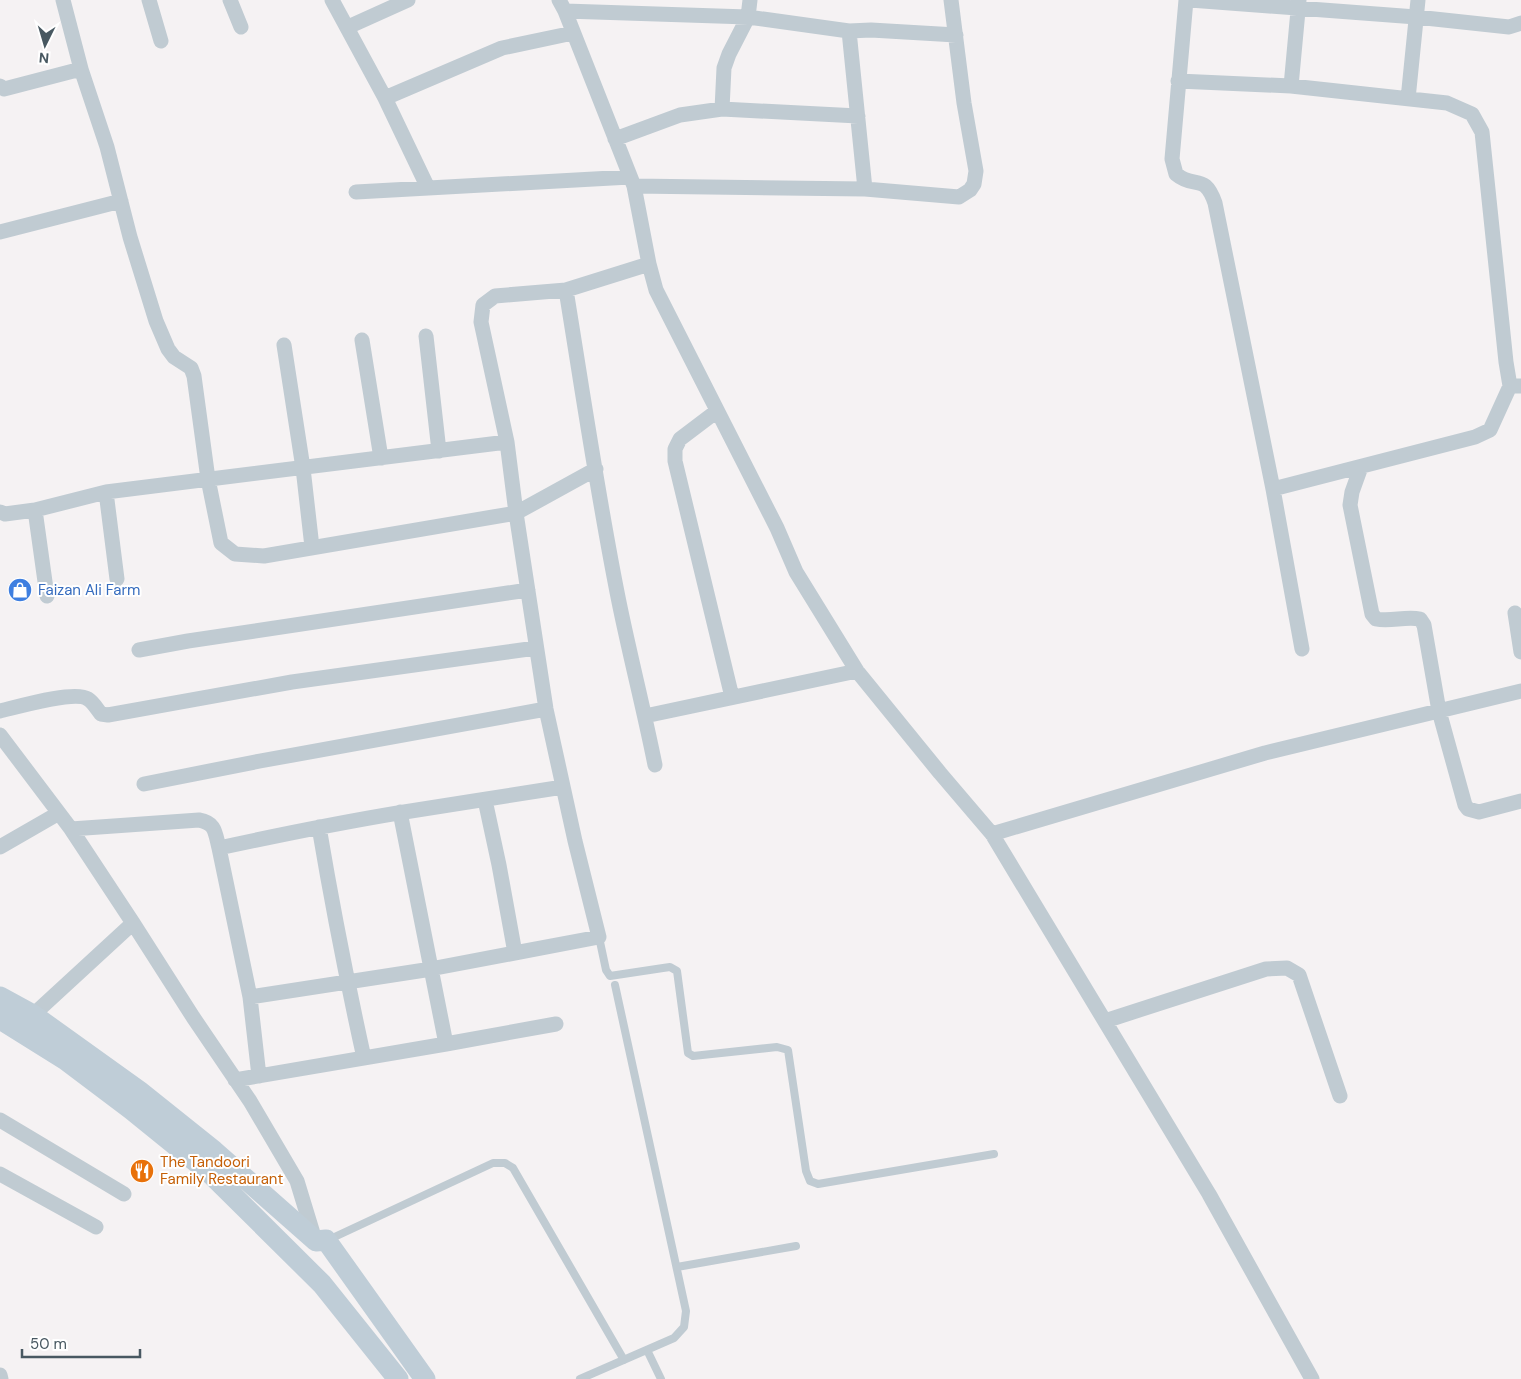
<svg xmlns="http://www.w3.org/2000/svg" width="1521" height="1379" font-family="'DM Sans',sans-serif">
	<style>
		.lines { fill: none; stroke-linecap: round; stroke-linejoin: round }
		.lane { stroke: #c0cbd2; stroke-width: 8 }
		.street { stroke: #c0cbd2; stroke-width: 15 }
		.secondary { stroke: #bfcdd7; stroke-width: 21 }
		.labels { text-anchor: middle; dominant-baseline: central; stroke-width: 4; stroke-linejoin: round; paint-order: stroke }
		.shop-label { font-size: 15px; fill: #366cbe; stroke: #fff; text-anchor: start }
		.food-label { font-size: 15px; fill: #c56008; stroke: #fff; text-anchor: start }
	</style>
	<rect width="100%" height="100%" fill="#f5f2f3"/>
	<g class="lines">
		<path class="lane" d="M599,937L606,970L610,976L663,968L670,967L677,971L688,1053L693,1056L777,1047L788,1050L806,1171L810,1181L818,1184L994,1154
			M328,1240L493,1163H505L513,1168L624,1360
			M677,1267L796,1246
			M647,1350L661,1379
			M580,1379L674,1338L684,1327L686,1311L615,985"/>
		<path class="street" d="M63,0L81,69L107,147L130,237L156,321L168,349L174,357L191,368L194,376L208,479L221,543L235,554L264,556L516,513L596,469
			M149,0L161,41
			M230,0L241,27
			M332,0L385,98L428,188
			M559,0L565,11L634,186L649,264L656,290L777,528L796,572L857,671L940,773L992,834L1209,1194L1312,1379
			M750,0L748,17L849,31
			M1186,0L1172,159L1176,174C1195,190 1204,172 1215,203L1273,489L1302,649
			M1190,0L1416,17L1509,27L1521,23
			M565,11L748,17L729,54L724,68L722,109
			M348,27L408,0
			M1178,81L1291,86L1447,103L1472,114L1482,132L1506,362L1510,386H1521
			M0,86L4,89L8,88L81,69
			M1291,86L1299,0
			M385,98L502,48L573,33
			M1408,99L1418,0
			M615,139L680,115L722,109L858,116
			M634,186L865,189L959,197L970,190L974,184L976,171L964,103L951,0
			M865,189L849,31L871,30L956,35
			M356,192L630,177
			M0,232L121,201
			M649,264L566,290C583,394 598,498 619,602C630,656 644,710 655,765
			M426,336L439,451
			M362,340L381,458
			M284,345L303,468L312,547
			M717,411L680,439L675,449V461L732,697
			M1361,467L1352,492L1350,505L1372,614L1376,619C1391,622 1405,616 1420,619L1424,625L1439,711L1465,805L1468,809L1479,812L1521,801
			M1273,489L1475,437L1490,430L1510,386
			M106,492L117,579
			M35,510L47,596
			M0,512L5,514L35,510L106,492L507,442
			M1515,613L1521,652
			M139,650L188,641L528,590
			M0,711C17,707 75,690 88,699C93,702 97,709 101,714L108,715L292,682L536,648
			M645,716L857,671
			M0,735L71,829L133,923L193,1017L250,1101L297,1181L315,1240
			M144,784L260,761L546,709
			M485,800L499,865L515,953
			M400,812L446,1044L556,1024
			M319,827C332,904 347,981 364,1058
			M71,829L199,820C216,823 215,833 219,848L250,997L259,1076
			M992,834L1265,753L1521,691
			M0,847L59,813
			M219,848C279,835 338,823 398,813C453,804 508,796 563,787
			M250,997L425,970L599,937L575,841L546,709L516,513L507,442L481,322L483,305L495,296L566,290
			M33,1015L133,923
			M1105,1021L1266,969L1287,968L1299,975L1340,1096
			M235,1080L446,1044
			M0,1120L124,1194
			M0,1174L96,1227
			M0,1375L1,1379"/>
		<path class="secondary" d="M0,997L33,1015L139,1091L214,1151L316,1241L326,1240L425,1379
			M0,1019L66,1060L131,1109L210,1173L322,1284L398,1379"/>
	</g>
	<defs>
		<g id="shop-disc" transform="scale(1.25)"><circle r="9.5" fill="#3f7fe0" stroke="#fff"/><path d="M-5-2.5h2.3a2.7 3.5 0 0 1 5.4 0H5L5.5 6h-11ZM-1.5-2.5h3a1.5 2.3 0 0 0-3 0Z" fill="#fff"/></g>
		<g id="restaurant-disc" transform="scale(1.25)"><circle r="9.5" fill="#e8710a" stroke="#fff"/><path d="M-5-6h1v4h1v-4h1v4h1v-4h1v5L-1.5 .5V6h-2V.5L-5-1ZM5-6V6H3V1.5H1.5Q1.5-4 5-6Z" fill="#fff"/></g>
	</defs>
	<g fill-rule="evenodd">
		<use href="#shop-disc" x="20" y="590"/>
		<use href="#restaurant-disc" x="142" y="1171"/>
	</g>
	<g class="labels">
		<g class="shop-label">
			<text x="38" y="590">Faizan Ali Farm</text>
		</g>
		<g class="food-label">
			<text x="160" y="1162">The Tandoori<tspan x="160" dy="17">Family Restaurant</tspan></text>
		</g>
	</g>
	<g transform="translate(45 45) rotate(185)" stroke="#ffffff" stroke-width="4" paint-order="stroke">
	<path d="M0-4L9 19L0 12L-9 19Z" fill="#485861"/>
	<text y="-8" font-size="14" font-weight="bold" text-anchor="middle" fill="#485861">N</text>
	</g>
	<path d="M22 1349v8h118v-8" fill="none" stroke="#485861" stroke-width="2.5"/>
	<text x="30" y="1349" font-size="15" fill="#485861" stroke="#ffffff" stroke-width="4" paint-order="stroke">50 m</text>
</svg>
